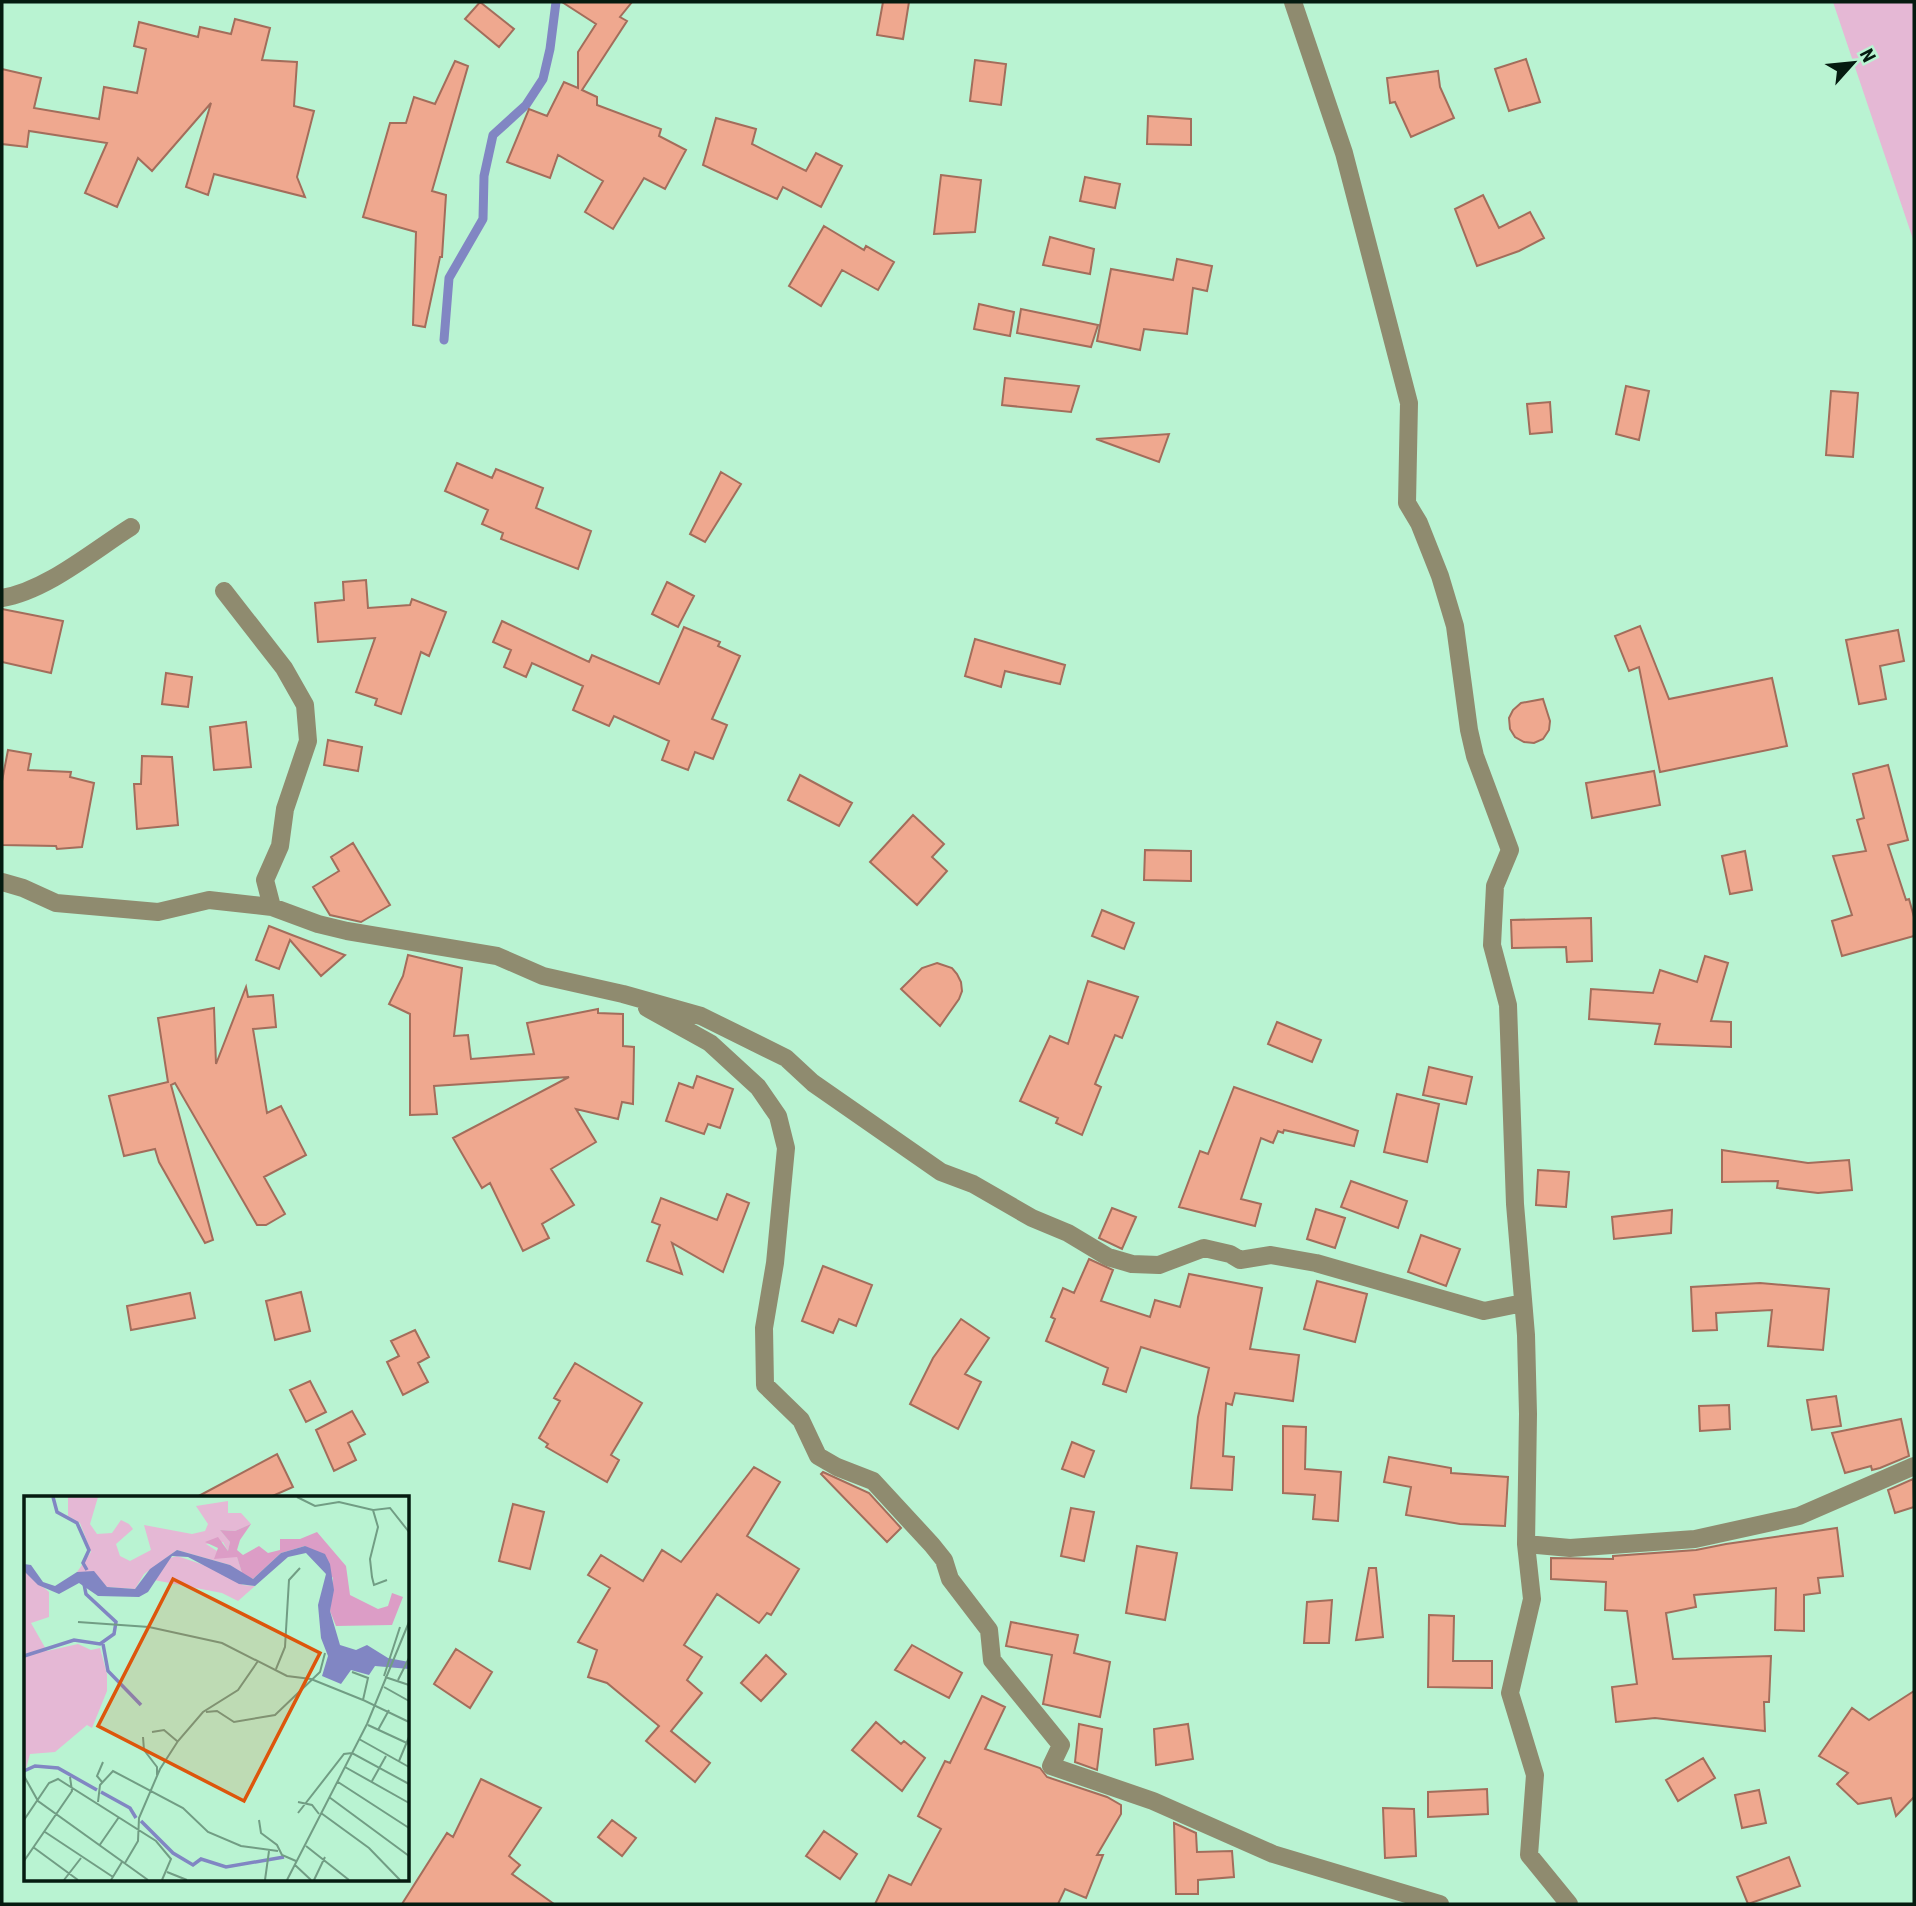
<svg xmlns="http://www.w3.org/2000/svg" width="1916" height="1906" font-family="'Roboto Condensed',sans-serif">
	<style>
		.green { fill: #e5b8d5 }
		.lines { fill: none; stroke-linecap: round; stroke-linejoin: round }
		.stream { stroke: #8186c3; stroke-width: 9 }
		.building { fill: #efa88f; stroke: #a36d5b; stroke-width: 2 }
		.minor { stroke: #8f8b6f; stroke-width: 18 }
		.inset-river { fill: none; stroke: #8186c3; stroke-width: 3.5 }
		.inset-road { fill: none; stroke: #719d84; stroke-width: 2 }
		.view { fill: #dd560c; fill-opacity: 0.15; stroke: #dd560c; stroke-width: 3.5 }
		.inset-edge { fill: none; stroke: #051b10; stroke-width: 3.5 }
	</style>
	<rect width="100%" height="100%" fill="#b9f3d2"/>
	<path class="green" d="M1833,2H1914V242Z"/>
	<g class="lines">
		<path class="stream" d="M444,340L449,278L483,219L484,176L493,135L526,105L543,79L550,49L556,2"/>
	</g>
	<path class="building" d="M480,2L514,29L499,47L465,19Z
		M562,2H632L620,17L627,21L582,90L597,97V105L661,129L659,136L686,150L665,189L644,178L613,229L585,212L603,181L558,155L550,178L507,162L529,109L547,116L564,82L578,88V52L596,24Z
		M883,2H909L903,39L877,35Z
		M235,19L270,28L262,60L297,62L294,106L314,111L297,177L305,197L214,174L208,195L186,187L211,103L152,171L138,158L117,207L85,193L107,143L29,131L27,147L2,144V69L41,78L34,108L99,119L104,87L137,93L146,49L134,46L139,22L198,37L200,27L231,34Z
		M1526,59L1540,102L1509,111L1495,69Z
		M975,60L1006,64L1001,105L970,101Z
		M455,61L468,66L432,191L446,195L442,257H440L425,327L413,325L416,232L363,217L390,123H406L414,97L435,104Z
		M1438,71L1440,87L1454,118L1411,137L1395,102L1390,103L1387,78Z
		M1148,116L1191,119V145L1147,144Z
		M716,118L756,129L752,144L806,171L816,153L842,166L821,207L783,187L777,199L703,165Z
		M941,175L981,180L975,232L934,234Z
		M1085,177L1120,184L1115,208L1080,201Z
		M1483,195L1499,228L1530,212L1544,238L1519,251L1477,266L1455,209Z
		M824,226L864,250L866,246L894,262L878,290L842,270L821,306L789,286Z
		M1050,237L1094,249L1090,274L1043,265Z
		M1177,259L1212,266L1207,291L1193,288L1187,334L1144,329L1140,350L1097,341L1111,269L1173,280Z
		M979,304L1014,312L1010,336L974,329Z
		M1021,309L1098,325L1091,347L1017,333Z
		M1005,378L1079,386L1071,412L1002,405Z
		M1626,386L1649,391L1639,440L1616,434Z
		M1831,391L1858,393L1853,457L1826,455Z
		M1550,402L1552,432L1530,434L1527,404Z
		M1169,434L1159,462L1096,439Z
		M457,463L492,478L496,469L543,488L536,508L591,531L578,569L501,539L503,533L482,524L488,510L445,491Z
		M721,472L741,484L705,542L690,534Z
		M366,580L368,608L410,605L412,599L446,612L429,656L421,652L401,714L375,705L377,699L356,692L375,638L318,642L315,603L344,600L343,582Z
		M667,582L694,596L678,627L652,614Z
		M2,609L63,621L51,673L2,662Z
		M502,621L589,662L592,655L659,684L684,627L720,642L718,646L740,656L712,719L727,725L713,759L695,752L688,770L662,760L669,741L614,716L609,726L573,710L583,686L532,663L526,677L504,667L511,650L493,642Z
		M1640,626L1669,699L1772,678L1787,746L1660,772L1639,667L1629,671L1615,636Z
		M1898,630L1904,661L1880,666L1886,699L1859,704L1846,640Z
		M975,639L1065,665L1060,684L1005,671L1001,687L965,676Z
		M166,673L192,677L188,707L162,704Z
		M1543,699L1550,721L1549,730L1543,739L1534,743L1524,742L1515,737L1510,729L1509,718L1513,710L1521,703Z
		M246,722L251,767L214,770L210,727Z
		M328,740L362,747L358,771L324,765Z
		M8,750L31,754L28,770L71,772L70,777L94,783L82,847L57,849L56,846L2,845V781Z
		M142,756L172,757L178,825L137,829L134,784H141Z
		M1888,765L1908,840L1888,845L1906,900L1909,899L1914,917V936L1842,956L1832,921L1852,915L1833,856L1866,851L1857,820L1864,818L1853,774Z
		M1654,771L1660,805L1592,818L1586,783Z
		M800,775L852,803L839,826L788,800Z
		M913,815L944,844L932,857L947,871L917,905L870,862Z
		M353,843L390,905L361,922L330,915L313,887L339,871L331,857Z
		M1145,850L1191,851V881L1144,880Z
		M1745,851L1752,890L1730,894L1722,856Z
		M1102,910L1134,923L1124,949L1092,936Z
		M1591,918L1592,961L1567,962L1566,947L1512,948L1511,920Z
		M269,926L292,935L345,955L321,976L290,940L279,969L256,960Z
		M408,955L462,968L454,1036L468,1035L471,1059L534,1054L527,1023L598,1009V1013L623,1014V1046L634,1047L633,1104L622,1102L618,1119L576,1109L596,1142L551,1169L574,1205L542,1224L549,1238L523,1251L490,1183L482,1188L453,1138L569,1077L434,1086L437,1114L410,1115V1014L389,1004L403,976Z
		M1705,956L1728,963L1711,1021L1731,1022V1047L1655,1044L1660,1024L1589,1019L1591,989L1653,993L1660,970L1697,982Z
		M937,963L952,968L957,974L961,982L962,991L959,999L940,1026L901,989L922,968Z
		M1088,981L1138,997L1122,1038L1115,1035L1095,1084L1101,1087L1082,1135L1056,1123L1058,1118L1020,1101L1050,1036L1068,1044Z
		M246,987L248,997L273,995L276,1027L253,1029L267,1113L281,1106L306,1155L264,1177L285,1214L266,1225H257L175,1083L171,1085L213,1240L205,1243L159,1162L155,1149L124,1156L109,1096L168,1082L158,1018L214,1008L216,1064Z
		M1277,1022L1321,1040L1312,1062L1268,1044Z
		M1429,1067L1472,1077L1466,1104L1423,1095Z
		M697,1076L733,1089L720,1128L708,1124L704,1134L666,1121L679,1083L693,1088Z
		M1234,1087L1358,1131L1354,1146L1284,1130L1283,1133L1278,1131L1273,1143L1261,1138L1241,1199L1261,1204L1255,1226L1179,1207L1200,1151L1208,1154Z
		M1397,1094L1439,1104L1427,1162L1384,1152Z
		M1722,1150L1808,1163L1849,1160L1852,1190L1818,1193L1777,1188L1778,1181L1722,1182Z
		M1538,1170L1569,1172L1566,1207L1536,1205Z
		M1351,1181L1407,1201L1398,1228L1341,1207Z
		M727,1194L749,1203L723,1272L672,1243L682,1274L647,1261L660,1225L652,1222L661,1198L717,1220Z
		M1112,1208L1136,1217L1122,1249L1099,1238Z
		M1316,1209L1345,1218L1335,1248L1307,1239Z
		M1672,1210L1671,1233L1614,1239L1612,1217Z
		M1421,1235L1460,1249L1446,1286L1408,1272Z
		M1089,1259L1113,1270L1101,1301L1150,1317L1155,1300L1180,1307L1189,1274L1262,1288L1250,1349L1299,1355L1293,1401L1235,1393L1232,1405L1226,1403L1223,1456L1234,1457L1232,1490L1191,1488L1198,1417L1209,1368L1141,1347L1126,1392L1103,1384L1108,1368L1046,1341L1055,1319L1051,1317L1063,1288L1074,1293Z
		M823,1266L872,1285L856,1326L839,1319L833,1333L802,1321Z
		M1317,1281L1367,1294L1355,1342L1304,1329Z
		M1760,1283L1829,1289L1823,1350L1768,1346L1772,1310L1716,1313L1717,1330L1693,1331L1691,1287Z
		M301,1292L310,1331L275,1340L266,1301Z
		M190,1293L195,1318L131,1330L127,1306Z
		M961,1319L989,1338L965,1374L981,1382L958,1429L910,1404L933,1358Z
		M415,1330L429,1357L418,1363L428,1382L403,1395L387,1362L399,1356L391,1341Z
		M575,1363L642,1403L611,1455L619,1460L607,1482L546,1447L548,1444L539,1438L560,1401L554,1398Z
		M310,1381L326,1412L306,1422L290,1390Z
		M1836,1396L1841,1426L1812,1430L1807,1400Z
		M1729,1405L1730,1429L1700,1431L1699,1406Z
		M352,1411L365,1434L348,1443L356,1460L334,1471L316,1430Z
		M1901,1419L1909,1456L1880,1468L1872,1470L1871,1466L1845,1473L1832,1433Z
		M1283,1426L1306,1427L1305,1469L1341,1472L1338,1521L1313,1519L1315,1495L1283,1493Z
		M1072,1442L1094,1451L1084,1477L1062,1469Z
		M277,1454L293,1487L268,1498H195Z
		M1389,1457L1451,1468V1473L1508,1477L1505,1526L1460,1524L1406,1515L1411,1487L1384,1482Z
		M754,1467L780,1482L747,1536L799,1569L771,1615L767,1613L759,1623L717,1594L684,1645L702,1657L687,1680L702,1693L671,1731L710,1763L695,1782L646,1741L659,1726L607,1683L588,1677L597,1650L578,1642L610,1588L588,1575L601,1555L643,1581L662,1550L681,1562Z
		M823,1472L869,1493L901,1528L887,1542L821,1474Z
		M1913,1479L1914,1507L1895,1513L1888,1490Z
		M513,1504L544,1512L530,1569L499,1561Z
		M1071,1508L1094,1512L1084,1561L1061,1556Z
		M1837,1528L1843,1576L1818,1578L1820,1593L1804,1595V1631L1775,1630L1776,1588L1694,1595L1696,1607L1666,1613L1673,1659L1771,1656L1769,1702H1764L1765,1731L1655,1718L1616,1722L1612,1687L1637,1684L1627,1611L1605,1610L1606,1582L1551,1579V1558L1613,1559V1556L1696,1550L1726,1544Z
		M1137,1546L1177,1553L1165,1620L1126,1613Z
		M1369,1568H1376L1383,1637L1356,1640Z
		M1332,1600L1329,1643H1304L1307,1602Z
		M1429,1615L1454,1616L1453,1661H1492V1688L1428,1687Z
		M1011,1622L1078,1635L1074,1653L1110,1662L1100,1717L1043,1704L1052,1655L1006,1646Z
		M912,1645L962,1673L949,1698L895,1670Z
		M456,1649L492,1672L470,1708L434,1684Z
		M766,1655L786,1674L761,1701L741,1683Z
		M1914,1691V1797L1896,1816L1891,1798L1858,1804L1837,1784L1848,1773L1819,1756L1852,1708L1869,1720Z
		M982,1696L1005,1707L985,1749L1040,1768L1047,1777L1107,1797L1121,1805V1814L1097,1855H1103L1086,1898L1065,1889L1058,1904H875L889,1875L911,1885L941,1829L918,1816L945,1761L950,1763Z
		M876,1722L901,1744L904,1741L925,1758L902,1791L852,1750Z
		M1079,1724L1102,1729L1097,1770L1075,1762Z
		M1188,1724L1193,1759L1156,1765L1154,1729Z
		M1703,1758L1715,1778L1678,1801L1666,1780Z
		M481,1779L541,1808L509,1856L520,1865L512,1874L554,1904H402L447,1833L453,1837Z
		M1487,1789L1488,1814L1428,1817V1792Z
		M1759,1790L1766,1823L1742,1828L1735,1795Z
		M1383,1808L1414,1809L1416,1856L1385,1858Z
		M612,1820L636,1838L622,1856L598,1837Z
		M1174,1823L1196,1833L1197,1852L1232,1851L1234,1877L1198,1880V1894H1176Z
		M824,1831L857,1854L840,1879L806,1856Z
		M1789,1857L1800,1886L1748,1904L1737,1877Z"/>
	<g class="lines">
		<path class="minor" d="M1293,2L1344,153L1409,403L1407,503L1419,523L1440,576L1455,626L1469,730L1475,756L1510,850L1495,886L1492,945L1508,1005L1515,1204L1526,1335L1528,1414L1526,1544L1532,1599L1510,1693L1535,1775L1529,1855L1569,1904
			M224,591L284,668L305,705L308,741L285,809L280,846L265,880L272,907
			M2,598C46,591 93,551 131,527
			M2,882L23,888L56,903L158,912L209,900L272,907L318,924L347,931L497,956L543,976L623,994L701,1016L786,1058L813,1083L941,1172L973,1184L1032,1218L1068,1233L1108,1257L1132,1264L1159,1265L1204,1248L1230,1254L1240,1260L1271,1255L1316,1263L1484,1311L1523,1303
			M647,1008L710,1043L758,1087L778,1116L786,1148L775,1263L764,1328L765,1385L801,1420L818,1456L837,1467L873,1481L932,1545L944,1560L950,1579L989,1630L992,1660L1061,1745L1051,1766L1153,1801L1273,1854L1440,1904
			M1526,1544L1570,1548L1695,1539L1799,1516L1914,1466"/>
	</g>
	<g transform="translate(24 1496)">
		<rect width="385" height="385" fill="#b9f3d2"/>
		<path d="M44,1H74L66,28L73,38L88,37L97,24L105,28L109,33L92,48L96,60L106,65L127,54L120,29L168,38L181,35L184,28L172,10L204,5V17H217L227,28L211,35L196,34L206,46L204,55L199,46L182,48L201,60L213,61L219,80L206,69L153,54L120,78L111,93L83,91L72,81L53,76L67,56L56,27L44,20ZM153,60L198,75L219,89L231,90L214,105L198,97L130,84L146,62ZM0,75L25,96V121L7,127L23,155L54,148L67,154L76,152L83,178V195L68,232L63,229L31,256L6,258L0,280Z" fill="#e5b8d5"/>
		<path d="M227,28L216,44L213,54L219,59L235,50L244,57L256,54V43H276L293,36L322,70L326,99L354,113L364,110L368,97L379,101L368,129L312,130L306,115L309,82L281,50L257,57L229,83L219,80L213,61L190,63L194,52L181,46L194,41L204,55L206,46L196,34L211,35Z" fill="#dc9dc6"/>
		<path d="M281,50L301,58L306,68L310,94L306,115L316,149L332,154L343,149L364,162L385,166V173L351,170L345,179L327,174L317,188L298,180L304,160L297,142L294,109L302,78L282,57L264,61L231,90L215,88L164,61L148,60L124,96L115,101L74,100L55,87L35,98L14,89L0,75V68L7,69L19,86L31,90L53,76L70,75L83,91L111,93L126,73L153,54L206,69L229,83L257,57Z" fill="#8186c3"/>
		<path class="inset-river" d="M29,1L33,16L53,27L65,54L59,67L63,74M79,148L84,175L117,209M0,160L50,144L76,148L90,138L92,126L62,98L60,88M0,275L11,270L34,272L73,294M77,296L106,312L112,322M117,325L149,357L169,369L177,363L202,371L260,361"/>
		<path class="inset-road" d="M273,1L291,10L315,6L349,14M363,84L350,89L348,81L346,63L354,31L349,14L366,12L385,36M54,126L125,131L198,147L263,180L287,183L339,204M252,173L261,151L265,84L276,72M328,176L344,182L339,204L385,226M360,180L376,131M361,181L385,189M374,184L385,162M360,191L385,205M182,216L193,215L210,226L251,219L296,176L301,157M344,229L385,248M354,234L365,214M128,236L140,234L153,245M119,241L120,254L133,271V279M335,243L385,271M375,265L385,241M321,271L385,307M0,280L14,305L124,384M348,285L362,260M78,286L73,280L79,266M314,286L385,332M305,301L385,360M74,306L76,289L89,275L159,312L184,336L217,350L254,355M274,306L288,309L295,318M274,317L320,258L328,257L385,288M297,317L345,352L376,384M0,324L25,287L34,283L132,345L147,363L138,384M235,324L237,337L253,349L258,359L272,365M21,336L89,381M75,350L95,321M282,350L325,384M9,351L54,384M0,365L48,295L46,281M101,367L114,345L115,322L136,273L154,245L179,216L214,194L234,165M271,369L287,384M143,376L163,384M40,384L57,362M87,384L98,366M241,384L245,355M263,384L343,228L385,126M290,384L301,361"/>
		<path class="view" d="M149,83L296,157L220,305L74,230Z"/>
		<rect width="385" height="385" class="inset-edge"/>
	</g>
	<rect width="1916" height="1906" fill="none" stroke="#051b10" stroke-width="7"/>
	<g transform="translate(1853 63) rotate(63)" stroke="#b9f3d2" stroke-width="5" paint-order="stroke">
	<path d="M0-5L12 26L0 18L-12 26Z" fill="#051b10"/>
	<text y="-10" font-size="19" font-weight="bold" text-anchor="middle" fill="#051b10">N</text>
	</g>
</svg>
